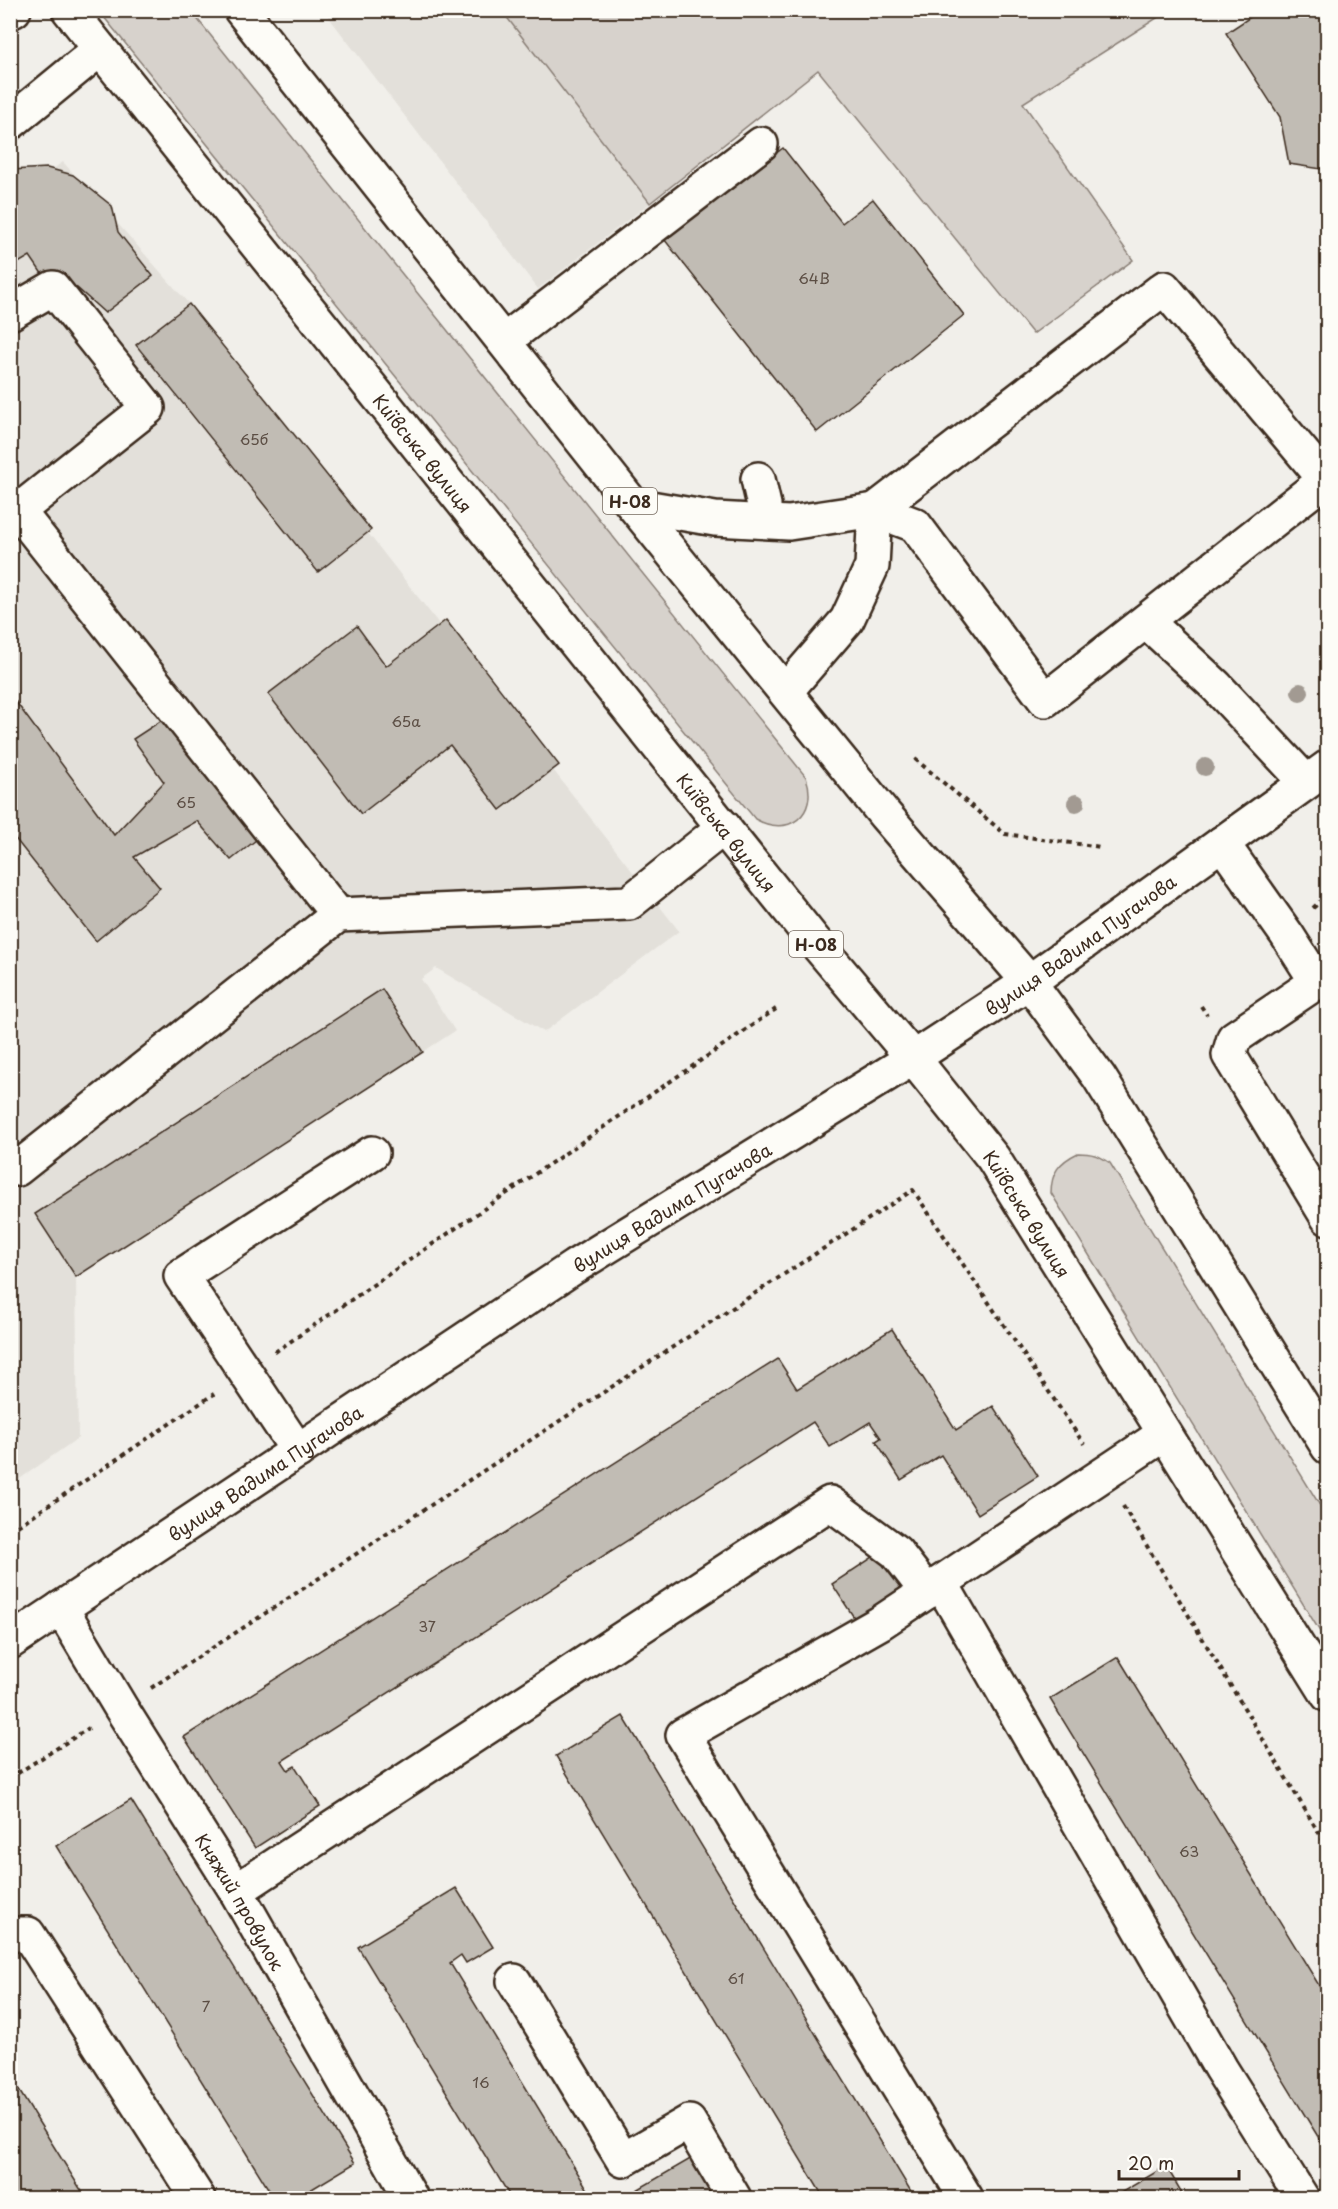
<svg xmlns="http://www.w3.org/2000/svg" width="1338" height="2209" font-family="'Playpen Sans',sans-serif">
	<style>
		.built { fill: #e3e0da }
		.green { fill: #d7d2cc; stroke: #897e75; stroke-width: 1.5 }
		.building { fill: #c1bcb4; stroke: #3b2a1e; stroke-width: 1.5 }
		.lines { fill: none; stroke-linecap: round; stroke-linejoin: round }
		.minor-casing { stroke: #3b2a1e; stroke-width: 38 }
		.major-casing { stroke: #3b2a1e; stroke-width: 38 }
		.path { stroke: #3b2a1e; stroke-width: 4; stroke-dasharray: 4.5 4.5; stroke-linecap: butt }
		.minor { stroke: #fdfcf7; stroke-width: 33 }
		.major { stroke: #fdfcf7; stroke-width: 33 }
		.tree { fill: #a29a92 }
		.labels { text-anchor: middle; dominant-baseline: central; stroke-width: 5; stroke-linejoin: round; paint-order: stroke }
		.number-label { font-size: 15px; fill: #5c4e44 }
		.shield { fill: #fdfcf7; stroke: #75695f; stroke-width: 1.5 }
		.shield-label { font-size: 16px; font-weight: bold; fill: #3b2a1e }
		.street-label { font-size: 18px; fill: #3b2a1e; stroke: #fdfcf7 }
	</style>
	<rect width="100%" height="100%" fill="#f1efea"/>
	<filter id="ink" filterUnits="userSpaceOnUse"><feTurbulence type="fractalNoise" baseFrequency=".0167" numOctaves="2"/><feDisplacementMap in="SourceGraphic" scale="12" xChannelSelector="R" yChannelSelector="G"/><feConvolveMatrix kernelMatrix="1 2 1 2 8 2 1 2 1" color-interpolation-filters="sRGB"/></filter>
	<g filter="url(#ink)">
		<path class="built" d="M324,11H502L650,203L538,289Z
			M63,162L189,304L679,931L544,1032L436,968L421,979L455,1031L76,1277L78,1438L11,1485L10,198Z"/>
		<path class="green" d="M99,11H191L806,777C819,815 788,838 755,819Z
			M502,11H1168L1023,103L1133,260L1033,334L818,70L650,203Z
			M1078,1153C1091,1153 1099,1155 1110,1163L1327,1517V1643L1051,1193C1051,1173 1059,1162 1078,1153Z"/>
		<path class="building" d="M1261,10H1328V170L1289,164L1280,117L1226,33Z
			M783,148L842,223L873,199L964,315L817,432L664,239Z
			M47,168L73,175L112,206L118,232L153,276L105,313L77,288L49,284L30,256L10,268L11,170Z
			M189,304L371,530L318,572L136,345Z
			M446,620L559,765L500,810L450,745L361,814L268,694L357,626L386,666Z
			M10,694L114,835L164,782L133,739L162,720L256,840L231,860L197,821L134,857L160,888L96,941L10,832Z
			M382,989L423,1052L76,1277L35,1214Z
			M892,1329L956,1430L993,1406L1038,1476L978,1514L941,1455L901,1480L876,1441L881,1438L870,1422L830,1447L813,1422L282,1761L288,1770L295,1766L320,1806L255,1848L184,1737L778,1359L797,1389Z
			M882,1551L905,1586L855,1619L832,1584Z
			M1118,1657L1328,2000V2153L1050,1699Z
			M623,1716L915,2198H824L556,1756Z
			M131,1800L355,2163L297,2198H274L56,1846Z
			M456,1888L493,1947L466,1963L461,1955L450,1963L593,2198H511L358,1947Z
			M10,2076L86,2198H10Z
			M692,2158L716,2198H623Z
			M1166,2166L1185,2198H1112Z"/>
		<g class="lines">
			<g class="minor-casing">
				<g id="minor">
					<path d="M10,12L14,10"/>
					<path d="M10,123L100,49"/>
					<path d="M10,313L53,288L148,408L18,511"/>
					<path d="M504,341L761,144"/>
					<path d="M758,479L764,505L760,521"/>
					<path d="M633,505L715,519L789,523L875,510L915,525L1045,700L1325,480"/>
					<path d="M10,510L18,511L338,915"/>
					<path d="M1146,621L1216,686L1306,782"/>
					<path d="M786,691L847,620L872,566L875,510L1164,288L1328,483"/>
					<path d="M1222,843L1287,935L1317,982L1234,1038L1229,1055L1328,1218"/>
					<path d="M10,1161L17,1169L338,915L629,903L724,827"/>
					<path d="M298,1451L181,1276L372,1153"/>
					<path d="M941,1583L1221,2069L1302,2198"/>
					<path id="s1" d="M61,1608L121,1708L236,1891L411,2198"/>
					<path id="s2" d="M10,1642L574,1267L913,1058"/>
					<path d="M236,1891L830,1503L896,1552L927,1592"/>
					<path d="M10,1934H28L198,2198"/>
					<path d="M514,1981L623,2160L689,2122L734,2198"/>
					<path d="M966,2198L683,1735L880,1623L1164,1434"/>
				</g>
			</g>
			<g class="major-casing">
				<g id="major">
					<path id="s3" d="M69,10L815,942L913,1058L993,1158L1328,1695"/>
					<path d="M241,10L633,505L885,815L1029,982L1099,1077L1328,1447"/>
					<path id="s4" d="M913,1058L1029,982L1328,767"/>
				</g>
			</g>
			<path class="path" d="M915,759L1005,834L1101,847
				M1313,908L1328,894
				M1201,1006L1207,1015
				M275,1352L776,1009
				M1123,1506L1328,1848
				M10,1531L214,1394
				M151,1688L913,1190L1084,1444
				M10,1778L89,1728"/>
			<use href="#minor" class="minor"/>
			<use href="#major" class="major"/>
		</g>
		<g class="tree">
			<circle cx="1300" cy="692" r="9"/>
			<circle cx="1205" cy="767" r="9"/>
			<circle cx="1076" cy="803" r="9"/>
		</g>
	</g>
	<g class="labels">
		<g class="number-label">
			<text x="814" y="277">64B</text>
			<text x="254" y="438">65б</text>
			<text x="406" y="720">65а</text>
			<text x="186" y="801">65</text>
			<text x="427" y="1625">37</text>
			<text x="1189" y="1850">63</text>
			<text x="736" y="1977">61</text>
			<text x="206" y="2005">7</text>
			<text x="481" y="2081">16</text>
		</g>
		<g class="shield">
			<rect x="603" y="488" width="54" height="26" rx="4.5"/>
			<rect x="789" y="931" width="54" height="26" rx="4.5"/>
		</g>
		<g class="shield-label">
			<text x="630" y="501">Н-08</text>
			<text x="816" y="944">Н-08</text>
		</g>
		<g class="street-label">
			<text stroke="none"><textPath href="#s3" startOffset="567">Київська вулиця</textPath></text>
			<text stroke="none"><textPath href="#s3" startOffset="1053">Київська вулиця</textPath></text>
			<text stroke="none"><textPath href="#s4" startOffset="202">вулиця Вадима Пугачова</textPath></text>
			<text stroke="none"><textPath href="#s2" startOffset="792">вулиця Вадима Пугачова</textPath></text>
			<text stroke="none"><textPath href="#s3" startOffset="1539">Київська вулиця</textPath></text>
			<text stroke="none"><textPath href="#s2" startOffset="306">вулиця Вадима Пугачова</textPath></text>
			<text stroke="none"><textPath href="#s1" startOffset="344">Княжий провулок</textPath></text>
		</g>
	</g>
	<rect width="1338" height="2209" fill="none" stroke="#fdfcf7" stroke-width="36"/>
	<rect x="18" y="18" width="1302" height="2173" fill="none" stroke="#3b2a1e" stroke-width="2" filter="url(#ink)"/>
	<path d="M1119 2170v9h120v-9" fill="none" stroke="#3b2a1e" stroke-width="3"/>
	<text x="1128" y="2170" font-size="18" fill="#3b2a1e" stroke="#fdfcf7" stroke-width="4.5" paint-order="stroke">20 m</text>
</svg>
